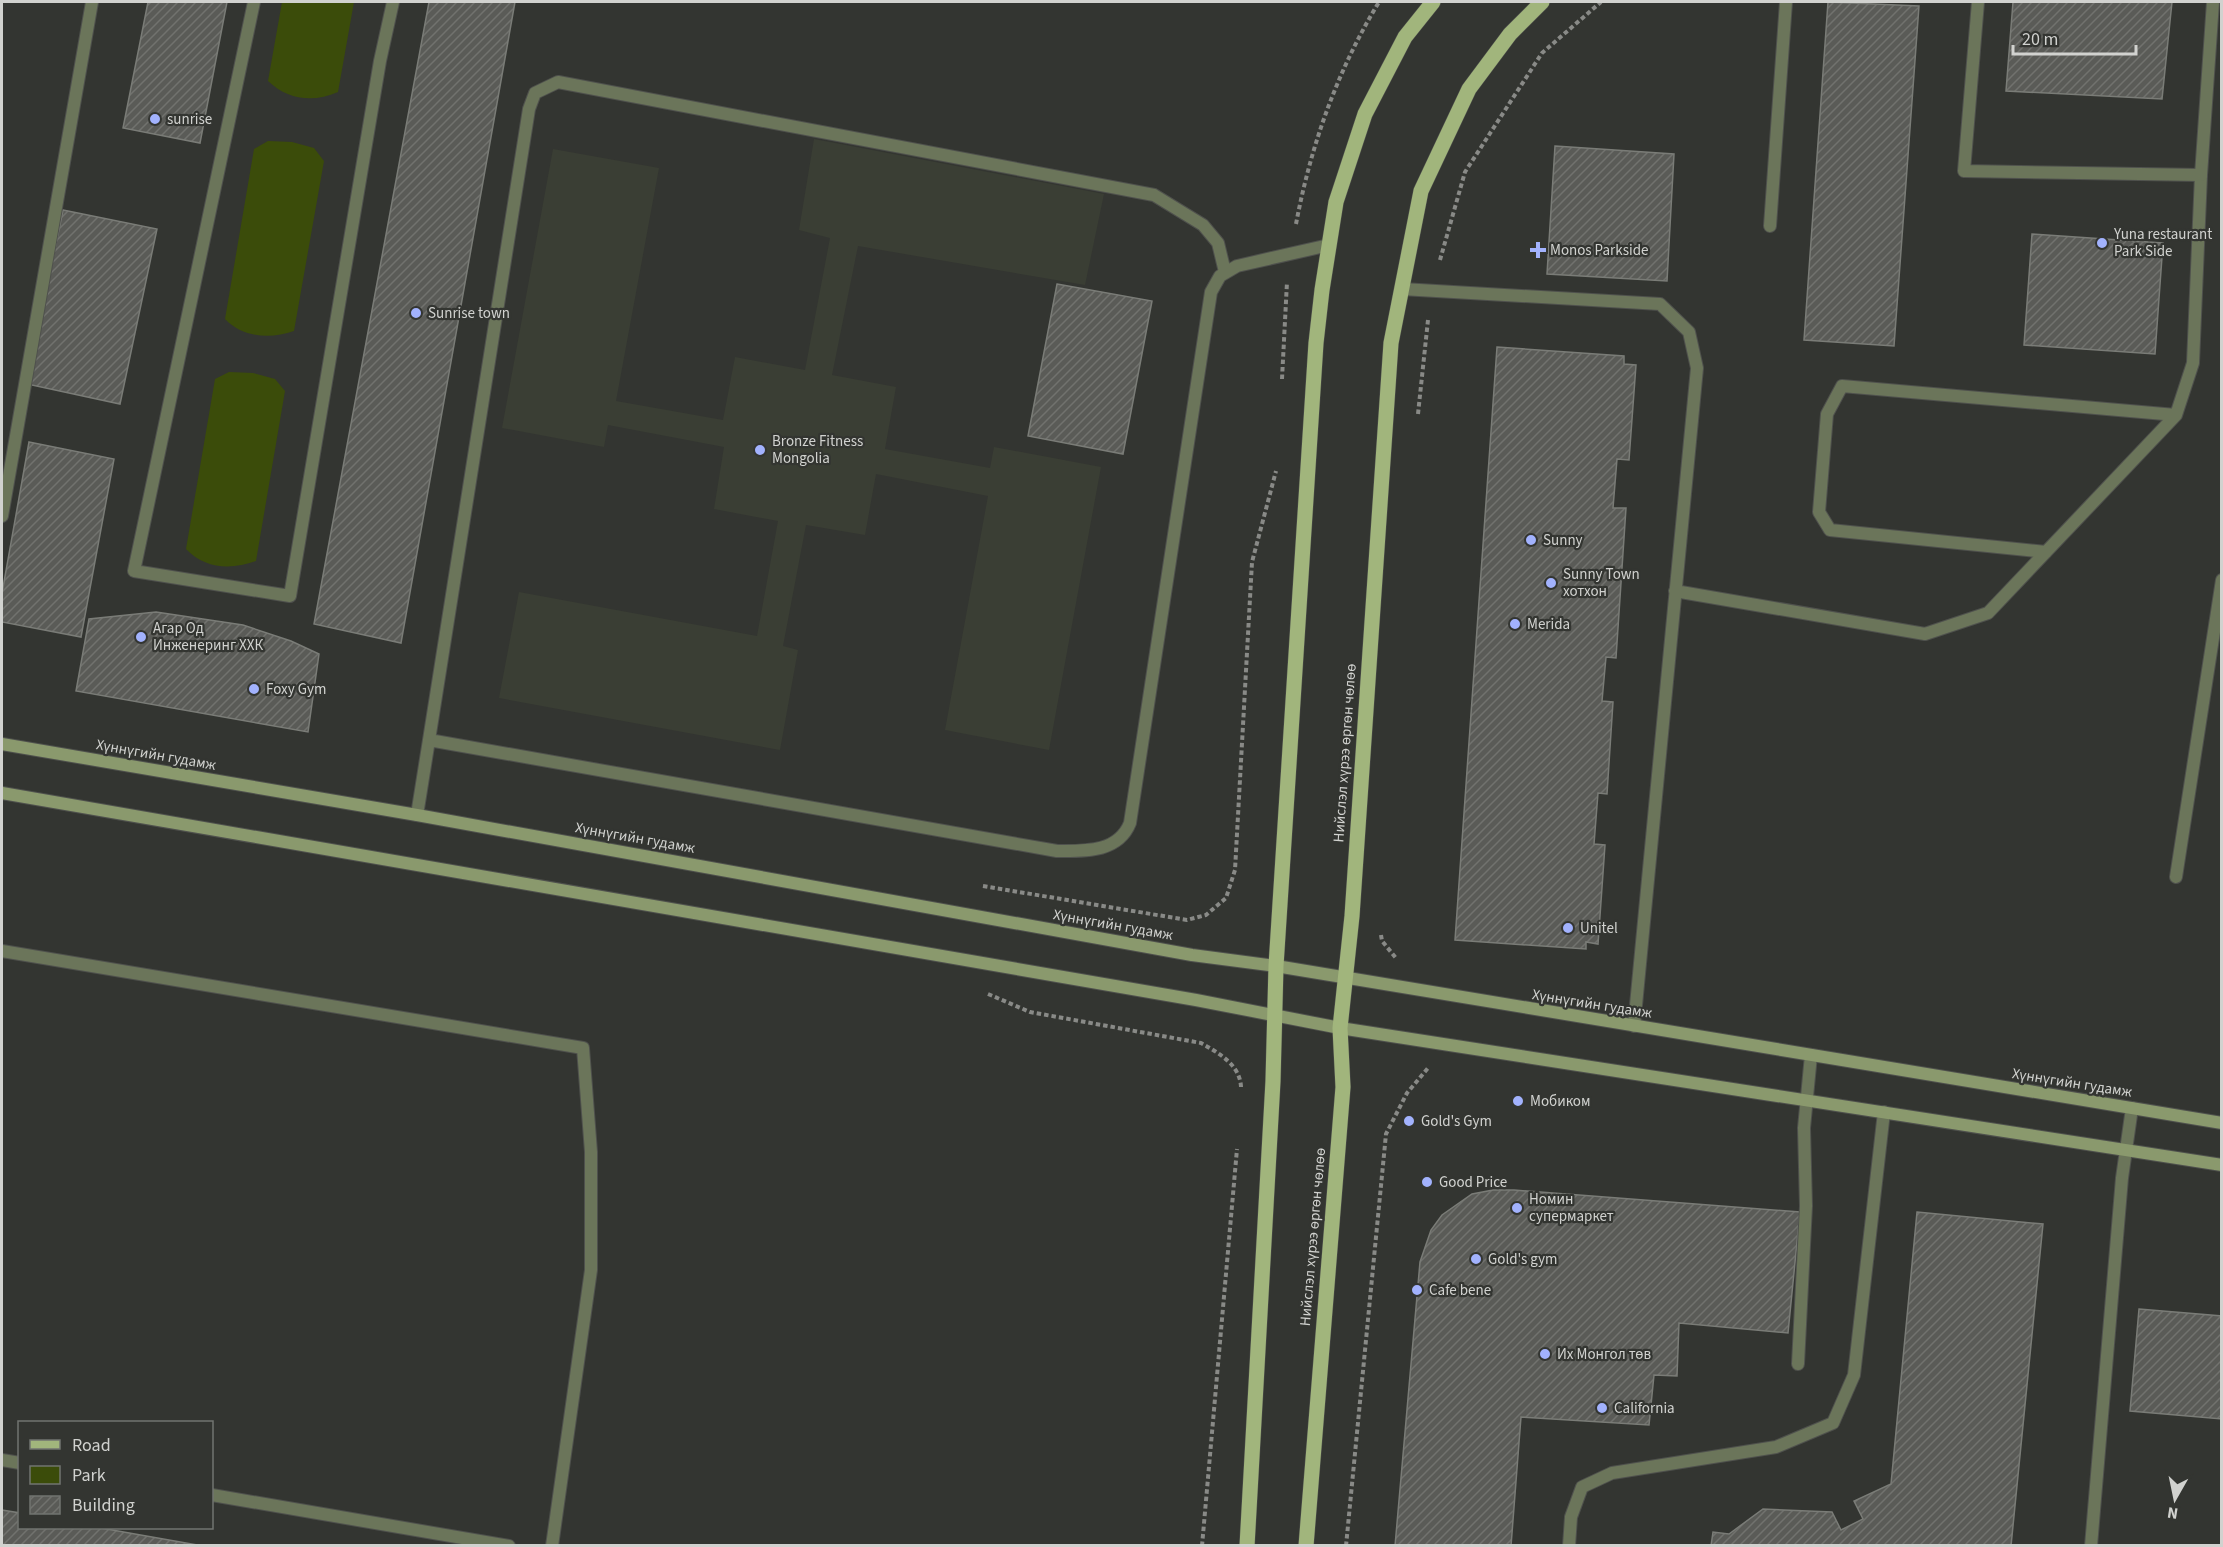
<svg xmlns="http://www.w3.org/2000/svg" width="2223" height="1547" font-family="'Source Sans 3',sans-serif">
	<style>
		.built { fill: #3a3e34 }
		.green { fill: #3b4c0a }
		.building { fill: url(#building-hatch); stroke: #7a7c77; stroke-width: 1.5 }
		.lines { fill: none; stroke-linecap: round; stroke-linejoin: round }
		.lane-casing { stroke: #4f514d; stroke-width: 14 }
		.street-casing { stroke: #4f514d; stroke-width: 14 }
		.secondary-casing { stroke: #4f514d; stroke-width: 14 }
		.primary-casing { stroke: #4f514d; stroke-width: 16 }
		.path { stroke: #898a87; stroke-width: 4; stroke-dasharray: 4.5 3; stroke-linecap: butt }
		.lane { stroke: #6b755a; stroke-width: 12 }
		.street { stroke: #6b755a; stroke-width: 12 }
		.secondary { stroke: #8a996d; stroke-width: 12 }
		.primary { stroke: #a1b57c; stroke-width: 15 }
		.poi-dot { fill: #a2b2fd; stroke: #333531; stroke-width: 2 }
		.labels { text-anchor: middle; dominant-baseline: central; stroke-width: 4.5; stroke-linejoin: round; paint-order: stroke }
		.poi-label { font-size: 15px; fill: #d1d2cf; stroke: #333531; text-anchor: start }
		.street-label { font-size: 15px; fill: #d1d2cf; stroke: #333531 }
	</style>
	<defs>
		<pattern id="building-hatch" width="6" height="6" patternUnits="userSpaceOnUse" patternTransform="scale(1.5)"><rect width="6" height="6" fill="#5a5b57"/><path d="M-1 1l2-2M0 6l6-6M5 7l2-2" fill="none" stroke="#71726e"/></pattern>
	</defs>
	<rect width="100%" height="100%" fill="#333531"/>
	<path class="built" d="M814,139L1104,194L1085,285L858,246L832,375L896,387L885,449L990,468L994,447L1101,467L1049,750L945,730L988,496L876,474L865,535L806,525L783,646L798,650L780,750L499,698L519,592L757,636L778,521L714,509L724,447L608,425L604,447L502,428L553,149L659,168L616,401L723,420L735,357L805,370L830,238L799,230Z"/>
	<path class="green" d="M282,2H354L338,92C313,103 288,100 268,81Z
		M268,141L292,142L314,148L324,161L294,331C271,339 243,338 225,319L254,149Z
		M229,372L253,373L275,379L285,391L256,561C231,570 205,569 186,549L215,379Z"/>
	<path class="building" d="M148,2H227L200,143L123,128Z
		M429,2H515L401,643L314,624Z
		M1828,2L1919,6L1894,346L1804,340Z
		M2013,2H2172L2162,99L2006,91Z
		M1555,146L1674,154L1667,281L1547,274Z
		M63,210L157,229L120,404L27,384Z
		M2032,234L2163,243L2155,354L2024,345Z
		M1057,284L1152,301L1123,454L1028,436Z
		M1497,347L1624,356V364L1636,365L1629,460L1617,459L1613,508H1626L1616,658L1606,657L1602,701L1613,702L1607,794L1598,793L1594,844L1605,845L1598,944L1586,942V949L1455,940Z
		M29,442L114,459L81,637L2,622V593Z
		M156,612L243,625L291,641L319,654L308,732L76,691L89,619Z
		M1493,1190H1514L1800,1212L1788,1333L1679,1323L1677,1376L1654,1375L1649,1425L1521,1417L1511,1546H1395L1420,1262L1431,1230L1442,1215L1472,1194Z
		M1917,1212L2043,1224L2011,1546H1711L1713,1532L1729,1534L1763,1509L1832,1512L1841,1530L1863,1519L1854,1501L1891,1484Z
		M2139,1309L2222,1316V1419L2130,1411Z
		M2,1510L20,1513V1528H101L203,1546H2Z"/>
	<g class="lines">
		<g class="lane-casing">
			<path id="lane" d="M1770,226L1786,2
				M1402,289L1660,304L1689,332L1697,368L1634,1026
				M2046,552L1830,530L1819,512L1827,414L1842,386L2176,415
				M1675,591L1925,634L1988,613L2176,415L2193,363L2201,175
				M2176,877L2222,580
				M2,951L583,1048L591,1152V1270L552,1546
				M1798,1364L1806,1206L1804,1128L1811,1055
				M2,1460L20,1463
				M212,1495L509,1546
				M1569,1546L1571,1517L1582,1487L1612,1473L1776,1447L1833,1423L1854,1375L1884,1112
				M2091,1546L2122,1178L2132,1108"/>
		</g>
		<g class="street-casing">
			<path id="street" d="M254,2L134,571L290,596L380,61L393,2
				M1978,2L1964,171L2201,175L2213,2
				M2,516L92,2
				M429,740L529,109L535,93L558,82L1154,195L1203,225L1218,243L1225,272
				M417,815L429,740L1057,851C1084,851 1118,853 1130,823L1211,292L1220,276L1237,266L1329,245"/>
		</g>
		<g class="secondary-casing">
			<path id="secondary" d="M2,744L417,815L1192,955L1276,966L2222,1123
				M2,793L1196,1000L1340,1028L2222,1165"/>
		</g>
		<g class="primary-casing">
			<path id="primary" d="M1247,1546L1273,1081L1276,966L1316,343L1322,290L1336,202L1365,114L1405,37L1433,2
				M1306,1546L1343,1087L1340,1028L1352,916L1391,343L1421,191L1469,89L1510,34L1542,2"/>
		</g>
		<path class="path" d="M1296,224C1311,145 1337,71 1379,2
			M1440,260L1465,172L1542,53L1601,2
			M1282,379L1287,282
			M1418,414L1428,320
			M983,886L1187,920L1206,915L1226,898L1235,870L1252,562L1276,471
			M1381,935L1382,941L1396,958
			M988,994L1030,1012L1201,1043C1219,1053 1240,1065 1241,1087
			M1202,1546L1237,1149
			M1346,1546L1386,1134L1407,1093L1428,1068"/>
		<use href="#lane" class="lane"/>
		<use href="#street" class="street"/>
		<use href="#secondary" class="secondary"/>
		<use href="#primary" class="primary"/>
	</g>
	<g class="poi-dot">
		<circle cx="155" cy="119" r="6"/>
		<circle cx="2102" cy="243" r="6"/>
		<path d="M1535 241h6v6h6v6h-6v6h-6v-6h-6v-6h6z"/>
		<circle cx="416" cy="313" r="6"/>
		<circle cx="760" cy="450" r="6"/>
		<circle cx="1531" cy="540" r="6"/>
		<circle cx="1551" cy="583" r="6"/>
		<circle cx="1515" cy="624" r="6"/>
		<circle cx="141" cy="637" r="6"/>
		<circle cx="254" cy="689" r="6"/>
		<circle cx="1568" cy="928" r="6"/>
		<circle cx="1518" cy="1101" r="6"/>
		<circle cx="1409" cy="1121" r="6"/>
		<circle cx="1427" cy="1182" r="6"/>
		<circle cx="1517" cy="1208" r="6"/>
		<circle cx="1476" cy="1259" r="6"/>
		<circle cx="1417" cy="1290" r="6"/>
		<circle cx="1545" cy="1354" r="6"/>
		<circle cx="1602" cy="1408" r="6"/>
	</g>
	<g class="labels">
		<g class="poi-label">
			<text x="167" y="119">sunrise</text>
			<text x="2114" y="234">Yuna restaurant<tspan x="2114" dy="17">Park Side</tspan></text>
			<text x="1550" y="250">Monos Parkside</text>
			<text x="428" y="313">Sunrise town</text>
			<text x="772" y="441">Bronze Fitness<tspan x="772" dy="17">Mongolia</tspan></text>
			<text x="1543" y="540">Sunny</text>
			<text x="1563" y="574">Sunny Town<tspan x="1563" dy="17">хотхон</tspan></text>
			<text x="1527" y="624">Merida</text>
			<text x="153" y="628">Агар Од<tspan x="153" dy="17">Инженеринг ХХК</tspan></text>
			<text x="266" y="689">Foxy Gym</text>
			<text x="1580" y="928">Unitel</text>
			<text x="1530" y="1101">Мобиком</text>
			<text x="1421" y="1121">Gold's Gym</text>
			<text x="1439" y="1182">Good Price</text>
			<text x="1529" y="1199">Номин<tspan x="1529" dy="17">супермаркет</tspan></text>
			<text x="1488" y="1259">Gold's gym</text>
			<text x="1429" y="1290">Cafe bene</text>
			<text x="1557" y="1354">Их Монгол төв</text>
			<text x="1614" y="1408">California</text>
		</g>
		<g class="street-label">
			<text transform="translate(1345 753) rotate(-86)">Нийслэл хүрээ өргөн чөлөө</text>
			<text transform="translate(156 755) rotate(10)">Хүннүгийн гудамж</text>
			<text transform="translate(635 838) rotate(10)">Хүннүгийн гудамж</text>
			<text transform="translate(1113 925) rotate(10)">Хүннүгийн гудамж</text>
			<text transform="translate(1592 1004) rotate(9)">Хүннүгийн гудамж</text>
			<text transform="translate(2072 1083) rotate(9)">Хүннүгийн гудамж</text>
			<text transform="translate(1313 1237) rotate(-85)">Нийслэл хүрээ өргөн чөлөө</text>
		</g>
	</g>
	<rect width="2223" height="1547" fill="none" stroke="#d1d2cf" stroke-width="6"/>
	<rect x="18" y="1421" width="195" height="108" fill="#333531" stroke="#727470" stroke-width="1.5"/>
	<rect x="30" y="1440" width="30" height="9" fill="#a1b57c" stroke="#727470" stroke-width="1.5"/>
	<text x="72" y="1451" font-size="18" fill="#d1d2cf">Road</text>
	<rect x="30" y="1466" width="30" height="18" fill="#3b4c0a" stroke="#727470" stroke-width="1.5"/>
	<text x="72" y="1481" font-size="18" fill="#d1d2cf">Park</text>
	<rect x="30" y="1496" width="30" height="18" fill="url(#building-hatch)" stroke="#727470" stroke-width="1.5"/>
	<text x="72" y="1511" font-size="18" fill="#d1d2cf">Building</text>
	<g transform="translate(2175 1499) rotate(189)" stroke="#333531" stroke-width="4.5" paint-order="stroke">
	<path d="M0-4.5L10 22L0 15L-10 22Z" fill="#d1d2cf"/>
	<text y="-9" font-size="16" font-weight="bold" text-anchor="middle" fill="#d1d2cf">N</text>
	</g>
	<path d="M2013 45v9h123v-9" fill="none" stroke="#d1d2cf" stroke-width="3"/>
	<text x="2022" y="45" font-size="18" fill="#d1d2cf" stroke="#333531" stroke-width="4.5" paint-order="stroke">20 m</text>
</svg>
